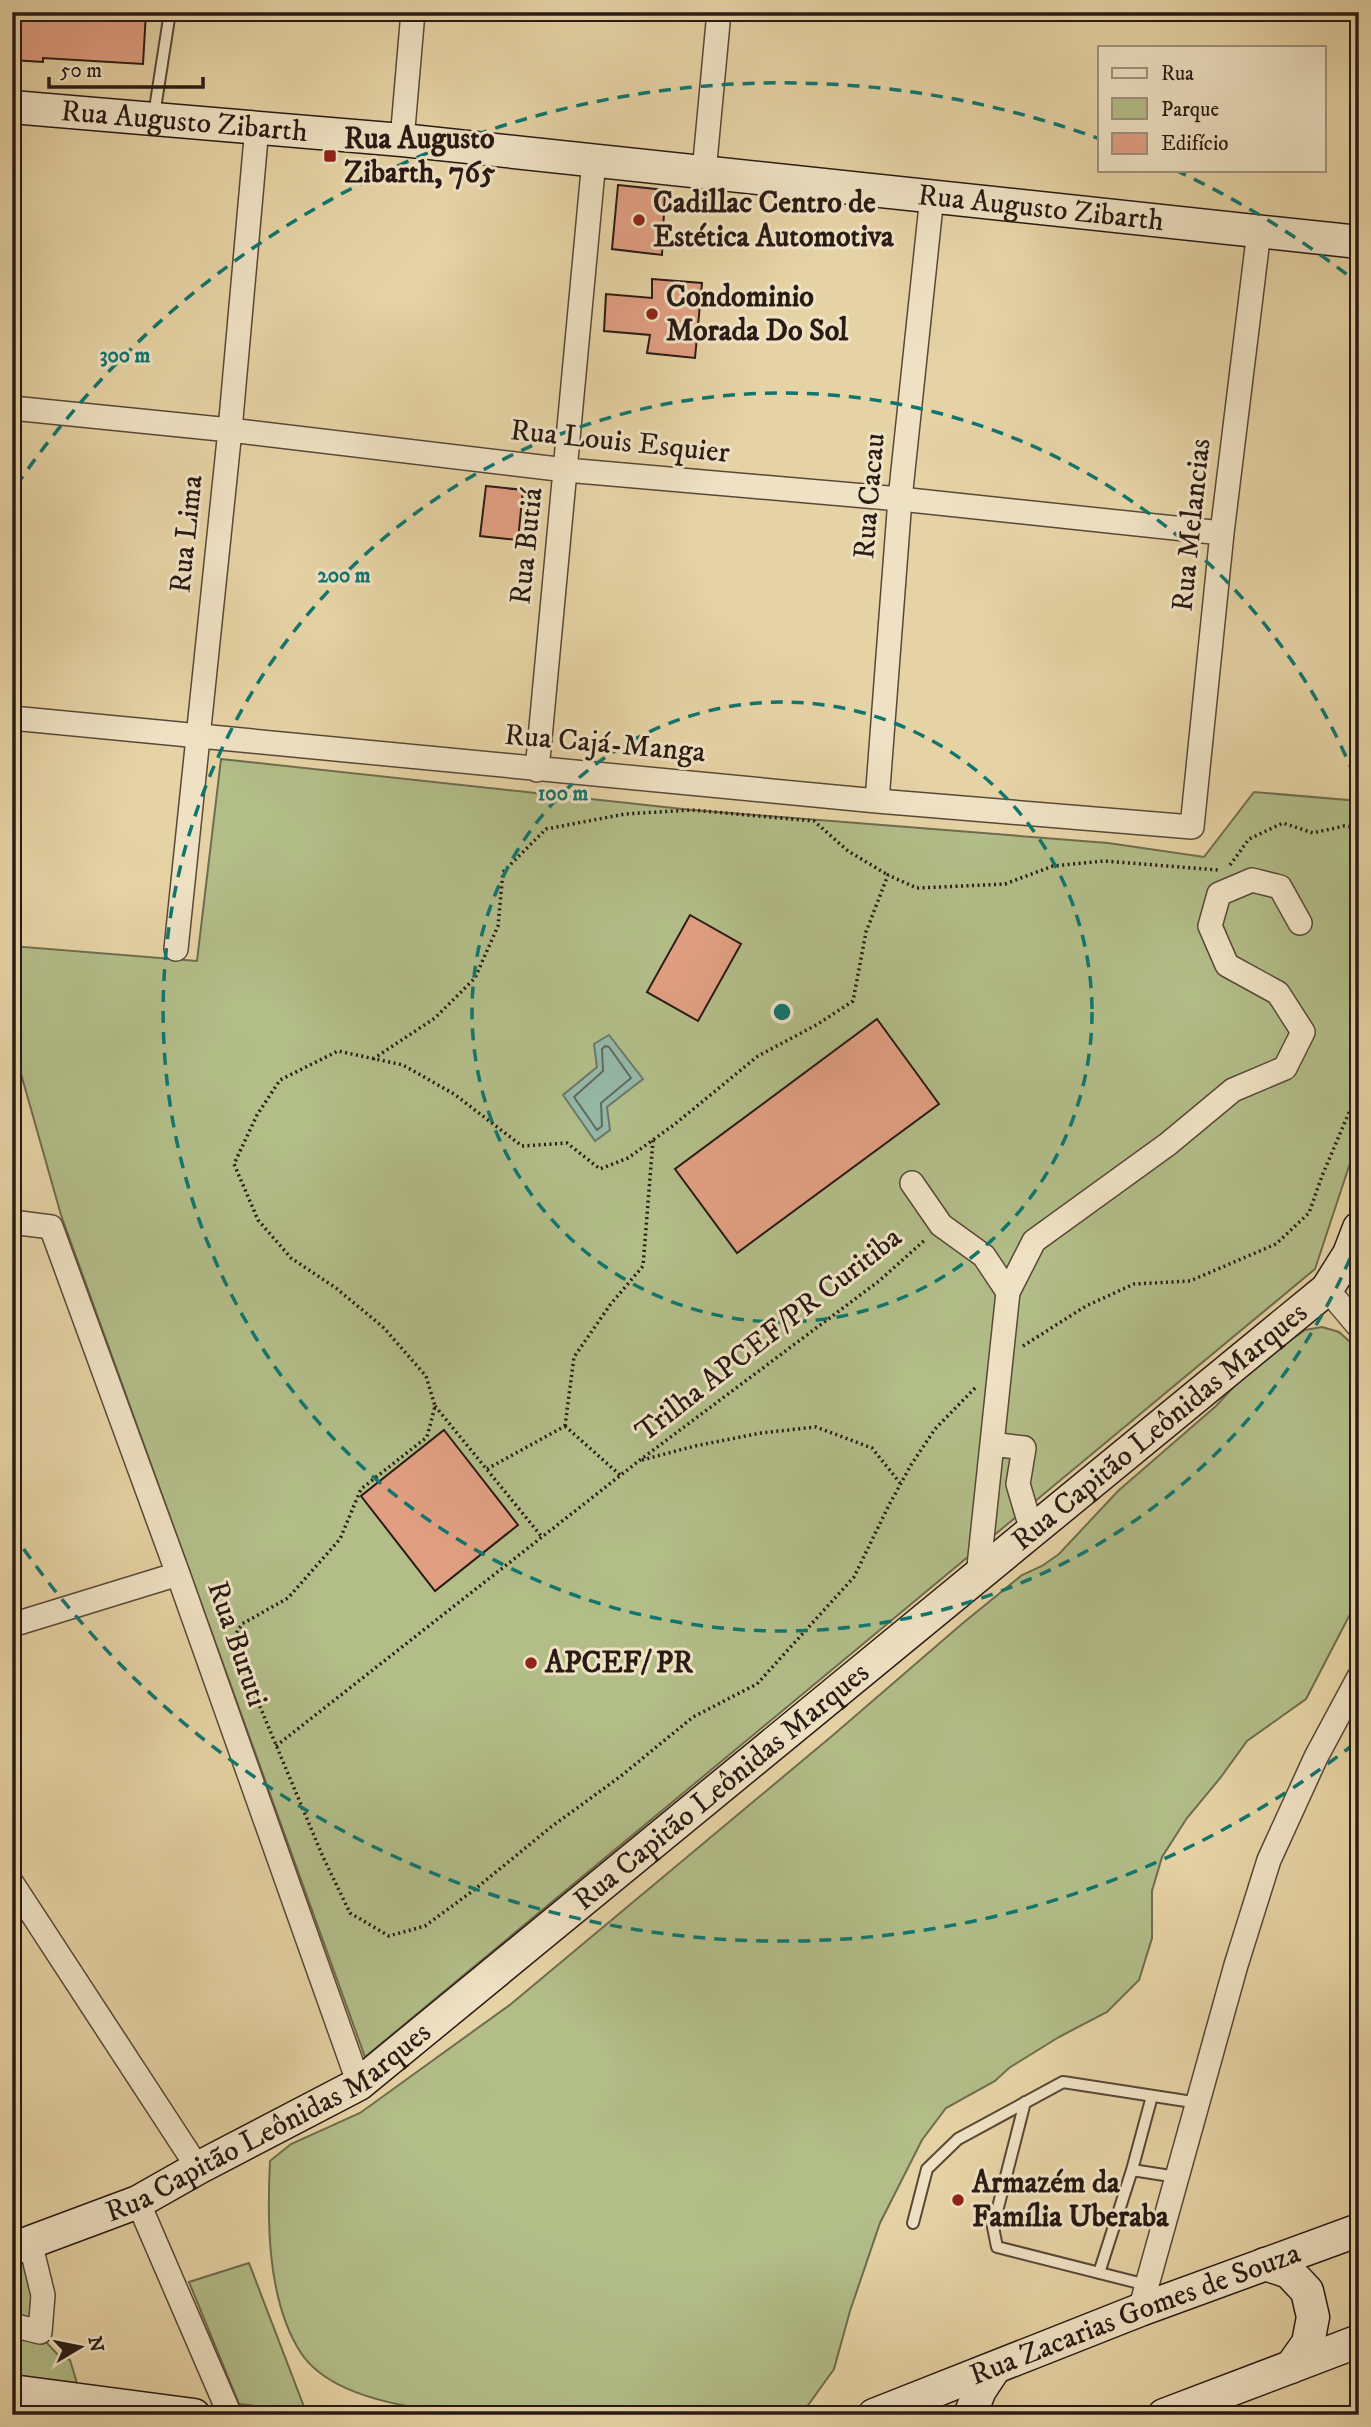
<svg xmlns="http://www.w3.org/2000/svg" width="1371" height="2427" font-family="'IM FELL DW Pica',serif">
	<style>
		.green { fill: #b2bd88; stroke: #6e6c4e; stroke-width: 2 }
		.water { fill: #96b8a8; stroke: #6a796d; stroke-width: 2 }
		.lines { fill: none; stroke-linecap: round; stroke-linejoin: round }
		.shore { stroke: #60695e; stroke-width: 2 }
		.building { fill: #e19f82; stroke: #291a14; stroke-width: 2 }
		.lane-casing { stroke: #584838; stroke-width: 14 }
		.street-casing { stroke: #584838; stroke-width: 26 }
		.secondary-casing { stroke: #291a14; stroke-width: 35 }
		.path { stroke: #291a14; stroke-width: 3.5; stroke-dasharray: 2 3.5; stroke-linecap: butt }
		.lane { stroke: #efe2c4; stroke-width: 10 }
		.street { stroke: #efe2c4; stroke-width: 23 }
		.secondary { stroke: #efe2c4; stroke-width: 32 }
		.ring { fill: none; stroke: #0f766e; stroke-width: 3.5; stroke-dasharray: 12 9 }
		.poi-dot { fill: #8f2418; stroke: #efe2c4; stroke-width: 2.5 }
		.labels { text-anchor: middle; dominant-baseline: central; stroke-width: 6; stroke-linejoin: round; paint-order: stroke }
		.street-label { font-size: 30px; fill: #291a14; stroke: #efe2c4 }
		.poi-label { font-size: 30px; font-weight: bold; fill: #291a14; stroke: #efe2c4; text-anchor: start }
		.centre { fill: #0f766e; stroke: #efe2c4; stroke-width: 3.5 }
		.ring-label { font-size: 21px; text-anchor: middle; font-weight: bold; fill: #0f766e; stroke: #efe2c4; stroke-width: 6; stroke-linejoin: round; paint-order: stroke }
	</style>
	<rect width="100%" height="100%" fill="#e6d3a5"/>
	<filter id="stains"><feTurbulence type="fractalNoise" baseFrequency=".00286" numOctaves="4"/><feColorMatrix values="0 0 0 0 .2 0 0 0 0 .09 0 0 0 0 .02 0 0 0 .5 -.17"/></filter>
	<radialGradient id="worn" r=".72"><stop offset=".6" stop-color="#630" stop-opacity="0"/><stop offset="1" stop-color="#630" stop-opacity=".3"/></radialGradient>
	<path class="green" d="M221,759L692,810L1108,843L1204,857L1254,792L1359,801V1136L1315,1269L365,2057L61,1215L12,1042V946L197,961Z
		M1322,1327L1339,1332L1359,1350V1597L1306,1699L1247,1741L1221,1777L1187,1818L1162,1857L1152,1891V1938L1139,1980L1107,2012L1059,2037L1009,2068L995,2081L946,2108L922,2140L880,2223L850,2311L834,2369L801,2415C741,2415 680,2415 620,2415C540,2415 350,2427 301,2353C267,2301 267,2220 270,2161L291,2144L360,2113L511,2004L832,1736L963,1623L1022,1575L1042,1566L1059,1554L1118,1491L1216,1406L1251,1368L1305,1330Z
		M31,2256L41,2301L29,2320L12,2316V2263Z
		M249,2263L306,2412L239,2404L189,2282Z
		M12,2338L45,2341L58,2355L70,2360L77,2383L12,2375Z"/>
	<path class="water" d="M609,1035L643,1079L607,1107L610,1130L595,1141L563,1095L597,1067L594,1044Z"/>
	<g class="lines">
		<path class="shore" d="M605,1046L609,1047L631,1078L601,1103L602,1126L597,1130L574,1097L603,1071L602,1049Z"/>
	</g>
	<path class="building" d="M12,12H146L143,64L43,58V62L12,60Z
		M618,185L665,190L662,255L612,249Z
		M652,279L702,283L695,358L647,353L650,335L604,331L606,294L652,298Z
		M486,486L523,490L518,540L480,536Z
		M690,915L741,944L698,1021L647,992Z
		M877,1019L939,1104L737,1253L675,1169Z
		M444,1430L518,1525L435,1591L361,1496Z"/>
	<g class="lines">
		<g class="lane-casing">
			<path id="lane" d="M154,115L170,12
				M1025,2102L993,2227L997,2247L1147,2285
				M1132,2170L1152,2096
				M913,2223L927,2169L958,2139L1063,2082L1199,2103
				M1099,2273L1132,2170L1177,2177"/>
		</g>
		<g class="street-casing">
			<path id="street" d="M402,140L413,12
				M704,172L719,12
				M12,408L230,430L566,470L900,499L1222,533
				M12,718L877,801L1192,827L1222,533L1259,231
				M537,770L594,160
				M877,801L900,499L932,196
				M176,949L230,430L257,127
				M912,1183L941,1225L984,1256L1008,1292L978,1576
				M12,1222L51,1227L178,1574L359,2084
				M1327,1289L1359,1327
				M1008,1292L1034,1241L1168,1144L1233,1090L1285,1068L1303,1032L1278,993L1227,965L1210,926L1219,894L1252,880L1280,887L1300,923
				M992,1444L1024,1448L1018,1484L1032,1531
				M12,1625L178,1574
				M12,1883L198,2168
				M138,2202L230,2415
				M1140,2310L1236,1965L1269,1860L1316,1757L1359,1677
				M12,2325L40,2332L43,2295L30,2242"/>
		</g>
		<g class="secondary-casing">
			<g id="secondary">
				<path id="s1" d="M12,107L402,140L1359,242"/>
				<path id="s2" d="M12,2249L138,2202L198,2168L359,2084L1327,1289L1349,1254L1359,1228"/>
				<path d="M1265,2264L1289,2272L1307,2291L1313,2317L1308,2343L1291,2367"/>
				<path d="M12,2391L194,2415"/>
				<path id="s3" d="M874,2415L1140,2310L1359,2230"/>
				<path d="M970,2415L980,2390L994,2369"/>
				<path d="M1164,2415L1359,2341"/>
			</g>
		</g>
		<path class="path" d="M1230,865L1249,839L1283,823L1313,833L1344,826L1359,828
			M373,1059L435,1018L475,978L498,926L503,872L546,829L625,814L692,810L814,821L848,851L888,875
			M1023,1346L1086,1306L1134,1284L1190,1281L1276,1244L1309,1213L1322,1176L1359,1089
			M975,1388L935,1429L911,1465L889,1505L854,1577L757,1684L693,1717L621,1776L551,1827L474,1890L425,1926L389,1936L350,1913L323,1857L232,1640L242,1624L288,1598L340,1539L361,1489L427,1437L435,1406L426,1376L384,1328L336,1288L291,1258L258,1220L234,1164L257,1115L280,1080L338,1051L403,1065L454,1094L522,1146L567,1143L600,1169L628,1158L675,1124L758,1056L818,1024L853,1001L866,932L888,875L917,888L1005,884L1053,866L1104,861L1218,870
			M435,1406L542,1537
			M565,1426L574,1357L610,1305L643,1266L653,1140
			M565,1426L620,1475
			M642,1460L695,1446L761,1433L816,1427L872,1448L900,1483
			M487,1469L565,1426
			M276,1746L640,1460L879,1281L926,1239"/>
		<use href="#lane" class="lane"/>
		<use href="#street" class="street"/>
		<use href="#secondary" class="secondary"/>
	</g>
	<g class="ring">
		<circle cx="782" cy="1012" r="310"/>
		<path d="M1358 1239A619 619 0 1 1 1358 785"/>
		<path d="M1354 1744A929 929 0 0 1 16 1538M16 486A929 929 0 0 1 1100 139M1175 170A929 929 0 0 1 1354 280"/>
	</g>
	<g class="poi-dot">
		<rect x="323" y="149" width="14" height="14" rx="3.5"/>
		<circle cx="639" cy="220" r="7"/>
		<circle cx="652" cy="314" r="7"/>
		<circle cx="531" cy="1663" r="7"/>
		<circle cx="958" cy="2200" r="7"/>
	</g>
	<g class="labels">
		<g class="street-label">
			<text stroke="none"><textPath href="#s1" startOffset="173">Rua Augusto Zibarth</textPath></text>
			<text stroke="none"><textPath href="#s1" startOffset="1034">Rua Augusto Zibarth</textPath></text>
			<text transform="translate(620 442) rotate(6)">Rua Louis Esquier</text>
			<text transform="translate(870 496) rotate(-85)">Rua Cacau</text>
			<text transform="translate(1192 525) rotate(-84)">Rua Melancias</text>
			<text transform="translate(187 534) rotate(-84)">Rua Lima</text>
			<text transform="translate(527 546) rotate(-84)">Rua Butiá</text>
			<text transform="translate(605 744) rotate(5)">Rua Cajá-Manga</text>
			<text transform="translate(769 1335) rotate(-38)">Trilha APCEF/PR Curitiba</text>
			<text stroke="none"><textPath href="#s2" startOffset="1421">Rua Capitão Leônidas Marques</textPath></text>
			<text transform="translate(237 1644) rotate(71)">Rua Buruti</text>
			<text stroke="none"><textPath href="#s2" startOffset="854">Rua Capitão Leônidas Marques</textPath></text>
			<text stroke="none"><textPath href="#s2" startOffset="287">Rua Capitão Leônidas Marques</textPath></text>
			<text stroke="none"><textPath href="#s3" startOffset="280">Rua Zacarias Gomes de Souza</textPath></text>
		</g>
		<g class="poi-label">
			<text x="344" y="139">Rua Augusto<tspan x="344" dy="34">Zibarth, 765</tspan></text>
			<text x="653" y="203">Cadillac Centro de<tspan x="653" dy="34">Estética Automotiva</tspan></text>
			<text x="666" y="297">Condominio<tspan x="666" dy="34">Morada Do Sol</tspan></text>
			<text x="545" y="1663">APCEF/ PR</text>
			<text x="972" y="2183">Armazém da<tspan x="972" dy="34">Família Uberaba</tspan></text>
		</g>
	</g>
	<circle cx="782" cy="1012" r="10" class="centre"/>
	<g class="ring-label">
		<text x="125" y="362">300 m</text>
		<text x="344" y="582">200 m</text>
		<text x="563" y="800">100 m</text>
	</g>
	<rect width="1371" height="2427" fill="none" stroke="#e6d3a5" stroke-width="42"/>
	<rect x="14" y="14" width="1343" height="2399" fill="none" stroke="#291a14" stroke-width="3.5"/>
	<rect x="21" y="21" width="1329" height="2385" fill="none" stroke="#291a14" stroke-width="2"/>
	<rect x="1098" y="46" width="228" height="126" fill="#efe2c4" stroke="#a0927e" stroke-width="2"/>
	<rect x="1112" y="68" width="35" height="10" fill="#efe2c4" stroke="#a0927e" stroke-width="2"/>
	<text x="1161" y="80" font-size="21" fill="#291a14">Rua</text>
	<rect x="1112" y="98" width="35" height="21" fill="#b2bd88" stroke="#a0927e" stroke-width="2"/>
	<text x="1161" y="116" font-size="21" fill="#291a14">Parque</text>
	<rect x="1112" y="133" width="35" height="21" fill="#e19f82" stroke="#a0927e" stroke-width="2"/>
	<text x="1161" y="150" font-size="21" fill="#291a14">Edifício</text>
	<g transform="translate(80 2347) rotate(80)" stroke="#efe2c4" stroke-width="5" paint-order="stroke">
	<path d="M0-5L12 26L0 18L-12 26Z" fill="#291a14"/>
	<text y="-10" font-size="19" font-weight="bold" text-anchor="middle" fill="#291a14">N</text>
	</g>
	<path d="M49 77v10h154v-10" fill="none" stroke="#291a14" stroke-width="3.5"/>
	<text x="60" y="77" font-size="21" fill="#291a14" stroke="#efe2c4" stroke-width="5" paint-order="stroke">50 m</text>
	<rect width="100%" height="100%" filter="url(#stains)"/>
	<rect width="100%" height="100%" fill="url(#worn)"/>
</svg>
